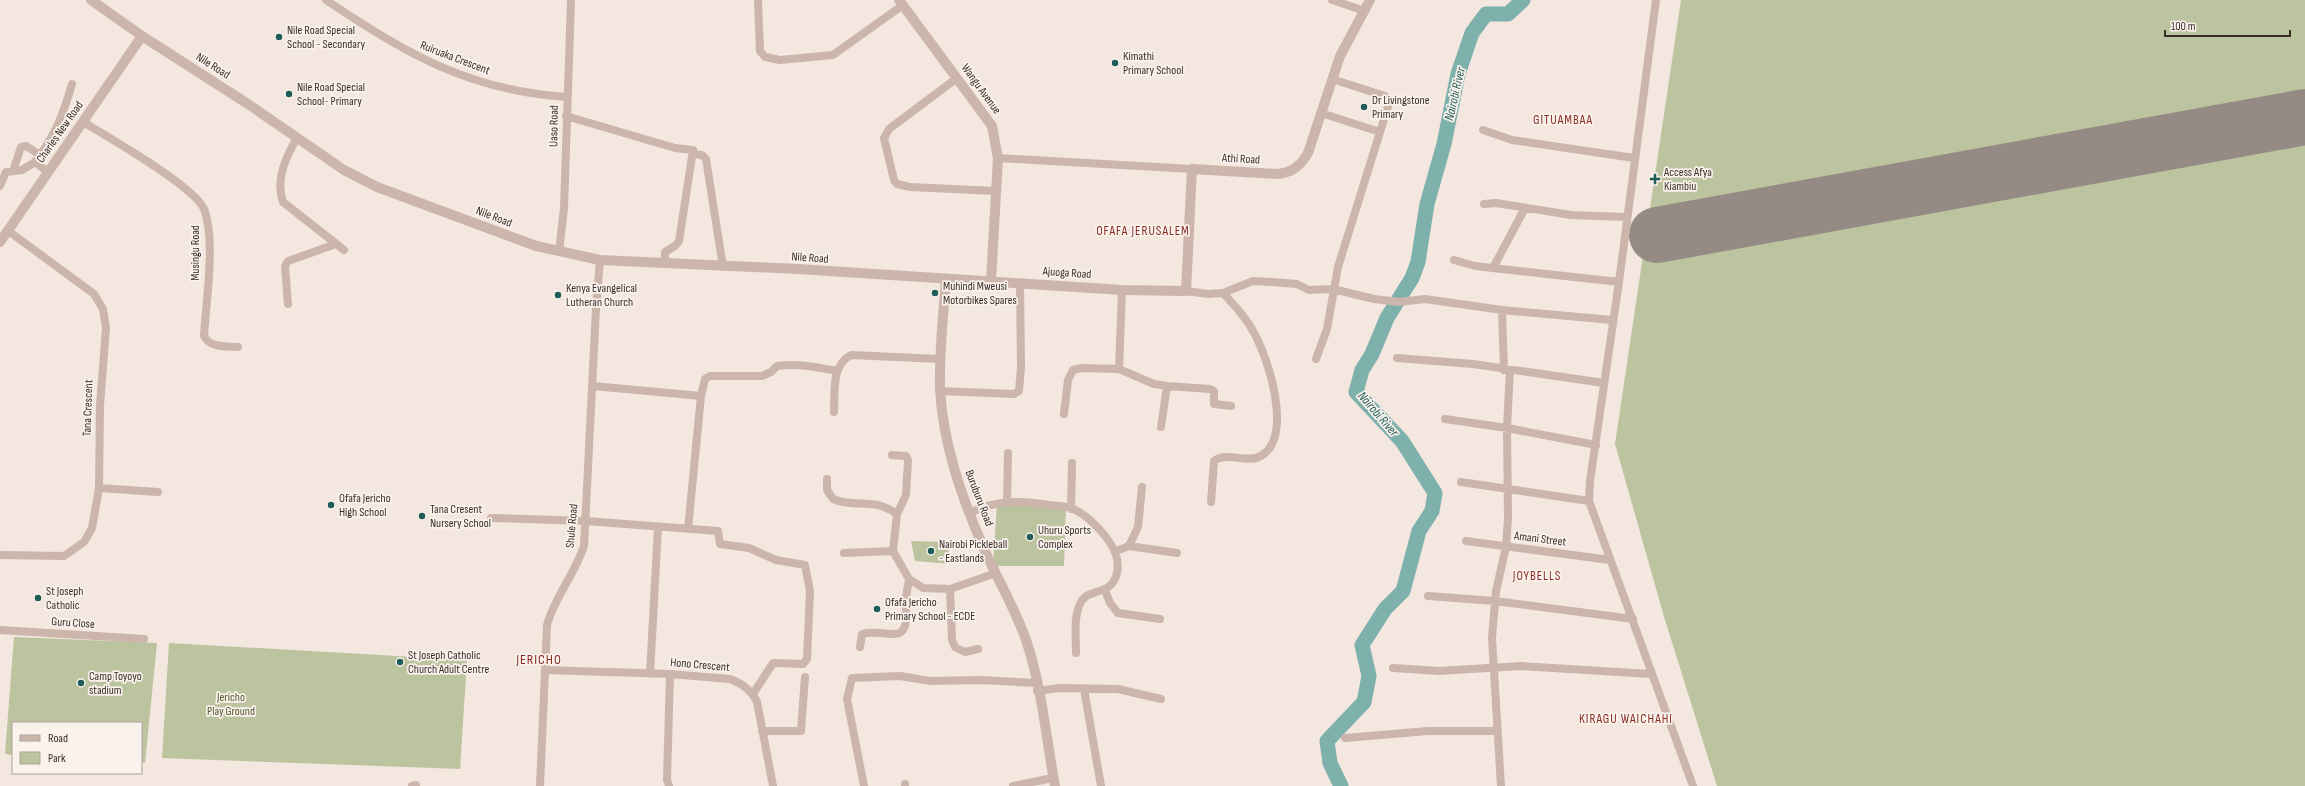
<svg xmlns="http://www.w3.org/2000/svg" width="2305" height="786" font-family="'Sofia Sans Condensed',sans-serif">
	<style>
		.green { fill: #bcc39f }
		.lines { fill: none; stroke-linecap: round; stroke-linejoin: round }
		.river { stroke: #7eb1ab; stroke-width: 15 }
		.runway { stroke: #968a84; stroke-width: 56 }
		.minor { stroke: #ccb5ab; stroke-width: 8 }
		.tertiary { stroke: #ccb5ab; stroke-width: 10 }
		.poi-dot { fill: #1f5c57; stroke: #faf2ec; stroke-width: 1.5 }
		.labels { text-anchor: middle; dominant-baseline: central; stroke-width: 3.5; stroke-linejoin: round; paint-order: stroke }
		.poi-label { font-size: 12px; fill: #3a2d2a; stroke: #faf2ec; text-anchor: start }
		.street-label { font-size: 12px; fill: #3a2d2a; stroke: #faf2ec }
		.park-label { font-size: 12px; fill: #4f582d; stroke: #faf2ec }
		.water-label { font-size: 13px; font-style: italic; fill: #1f5c57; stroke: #faf2ec }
		.neighbourhood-label { font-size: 13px; letter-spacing: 1px; fill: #892b22; stroke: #faf2ec }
		.quarter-label { font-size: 14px; letter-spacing: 1px; fill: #892b22; stroke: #faf2ec }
	</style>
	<rect width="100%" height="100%" fill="#f3e7df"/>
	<path class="green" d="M1681,0H2305V786H1717L1665,620L1615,444Z
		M997,503L1066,508L1064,566H993Z
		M911,541L947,542L951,564L915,561Z
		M14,637L157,643L145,763L141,762V723H13V755L5,754Z
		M169,643L467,660L460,769L162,758Z"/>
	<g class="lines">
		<path class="river" d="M1341,786L1330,763L1327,741L1364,702L1369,676L1362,645L1385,609L1403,591L1419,531L1432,511L1435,493L1402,441L1356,392L1362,370L1372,354L1387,318L1412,278L1418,262L1427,204L1444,144L1458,74L1472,33L1486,14H1508L1523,0"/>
		<path class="runway" d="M1657,235L2305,117"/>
		<path class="minor" d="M326,0C404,53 470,91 567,97
			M758,0L760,51L765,57L780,60L833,55L903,5
			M1332,0L1365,11
			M1656,0L1619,282L1590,481L1589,501L1693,786
			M957,78L889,129L884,138L894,180L897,184L910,187L996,191
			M1321,113L1380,132
			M566,116L675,148L693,150L679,241L675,246L665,252V264
			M83,122C108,137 194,186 204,209C216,240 206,301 204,336C210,348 226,346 238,347
			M1483,130L1512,140L1634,158
			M297,138C286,157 275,179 283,202L344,250
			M693,154L702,155L706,159L723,267
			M998,158L1192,169
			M35,162C55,136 63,115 72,84
			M13,171L21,147L26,146L40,155
			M0,186L6,172L22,170L35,162L48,172
			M1484,204L1496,203L1571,215L1627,217
			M559,252L564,208L571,0
			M1454,260L1475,266L1619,282
			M1493,268L1525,208
			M1122,290L1119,369L1154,384L1167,386L1161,427
			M1186,291L1208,294L1223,293L1253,281L1272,282L1297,284L1309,290L1333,289L1374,299L1399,302L1425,299L1502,310L1612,320
			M288,304L285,266L288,261L336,244
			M1502,310L1504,370
			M1397,358L1473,364L1604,383
			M1316,359L1327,329L1338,267L1390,100L1385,96L1332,79
			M593,386L701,396
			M1167,386L1210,389L1214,391V404L1231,406
			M940,391L1014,394L1019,391L1021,367L1020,283
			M834,412C835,393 831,365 851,355L940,359
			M1064,414L1068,380L1073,370L1082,368L1119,369
			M1445,419L1507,428L1596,445
			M892,455L906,456L908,460L906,495L897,514L893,551L909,579L923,588L950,589L996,573
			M827,479V490L833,499C856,509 872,496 897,514
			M1461,482L1589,501
			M99,488L158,492
			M1007,502L1008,453
			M1211,502L1214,461C1226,451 1248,464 1261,456C1294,436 1268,357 1253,331C1245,316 1234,305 1223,293
			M1071,509L1072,463
			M970,513C995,500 1021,500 1049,505C1056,506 1064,506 1071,508C1084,513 1097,526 1106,537C1114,548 1120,559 1117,573C1111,597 1089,587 1081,602C1073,616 1076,639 1076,653
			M491,518L586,521L718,531L720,544L749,548L776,560L805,565L810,591L807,659L803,664L773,663L753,694
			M688,529L701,396L705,379L710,376H762L771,372L777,366C798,363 816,367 837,371
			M1466,541L1610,560
			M1129,546L1138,527L1142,487
			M1116,551L1129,546L1177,553
			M844,553L893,551
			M0,555L64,556L84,542L92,528L99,488L100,405L106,328L103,309L94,294L7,230
			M950,589L952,640L955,647L965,652L978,649
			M1105,590L1110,603L1118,613L1160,619
			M1428,596L1495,601L1633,619
			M0,630L144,639
			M860,647L862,634C872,631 883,634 893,634C911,635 905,612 906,601C906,594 908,587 909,579
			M1393,668L1439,671L1521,666L1651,674
			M545,670L670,674L730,679C743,684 751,690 757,702L773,786
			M650,674L658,527
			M1084,689L1101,786
			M1037,691L1059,688L1118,689L1161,699
			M762,731H801L805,677
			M1345,738L1428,731H1497
			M905,784V786
			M412,786L416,785
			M540,786L547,625C555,596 575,574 584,546L596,309L600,260
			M669,786L667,780L670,674
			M864,786L847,699L852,678L900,676L930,681L980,680L1036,683
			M1013,786L1053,778
			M1501,786L1492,638L1496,591L1506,547L1508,517L1507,428L1510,370"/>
		<path class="tertiary" d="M91,0L142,36L248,104L344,170L377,187L536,246L600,260L798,269L1122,290L1186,291L1192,169L1278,174C1293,172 1300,166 1308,153L1340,56L1370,0
			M899,0L992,126L998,158L991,281
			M0,242L142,36
			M946,280C943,317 939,353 940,389C943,445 962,498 984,549C998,580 1015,608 1026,640C1042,687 1046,738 1055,786"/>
	</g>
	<g class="poi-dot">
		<circle cx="279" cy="37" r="4"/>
		<circle cx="1115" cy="63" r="4"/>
		<circle cx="289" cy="94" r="4"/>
		<circle cx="1364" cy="107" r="4"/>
		<path d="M1653 173h4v4h4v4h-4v4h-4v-4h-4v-4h4z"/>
		<circle cx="935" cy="293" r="4"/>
		<circle cx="558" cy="295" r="4"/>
		<circle cx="331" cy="505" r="4"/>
		<circle cx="422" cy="516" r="4"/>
		<circle cx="1030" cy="537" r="4"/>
		<circle cx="931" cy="551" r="4"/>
		<circle cx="38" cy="598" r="4"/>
		<circle cx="877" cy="609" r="4"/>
		<circle cx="400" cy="662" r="4"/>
		<circle cx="81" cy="683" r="4"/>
	</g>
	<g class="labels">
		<g class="poi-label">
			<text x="287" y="30">Nile Road Special<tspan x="287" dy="14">School - Secondary</tspan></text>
			<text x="1123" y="56">Kimathi<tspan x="1123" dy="14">Primary School</tspan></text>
			<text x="297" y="87">Nile Road Special<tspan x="297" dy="14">School- Primary</tspan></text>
			<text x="1372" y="100">Dr Livingstone<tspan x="1372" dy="14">Primary</tspan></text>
			<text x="1664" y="172">Access Afya<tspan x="1664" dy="14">Kiambiu</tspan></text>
			<text x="943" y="286">Muhindi Mweusi<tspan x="943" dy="14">Motorbikes Spares</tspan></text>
			<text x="566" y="288">Kenya Evangelical<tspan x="566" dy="14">Lutheran Church</tspan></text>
			<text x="339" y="498">Ofafa Jericho<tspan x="339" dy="14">High School</tspan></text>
			<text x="430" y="509">Tana Cresent<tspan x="430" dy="14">Nursery School</tspan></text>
			<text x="1038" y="530">Uhuru Sports<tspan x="1038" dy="14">Complex</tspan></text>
			<text x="939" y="544">Nairobi Pickleball<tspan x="939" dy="14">- Eastlands</tspan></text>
			<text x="46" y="591">St Joseph<tspan x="46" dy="14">Catholic</tspan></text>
			<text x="885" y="602">Ofafa Jericho<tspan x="885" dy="14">Primary School - ECDE</tspan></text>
			<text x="408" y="655">St Joseph Catholic<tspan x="408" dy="14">Church Adult Centre</tspan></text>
			<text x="89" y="676">Camp Toyoyo<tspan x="89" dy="14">stadium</tspan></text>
		</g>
		<g class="street-label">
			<text transform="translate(455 58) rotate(21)">Ruiruaka Crescent</text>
			<text transform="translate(213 66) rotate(32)">Nile Road</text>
			<text transform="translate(981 89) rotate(54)">Wangu Avenue</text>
			<text transform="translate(554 126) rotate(-89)">Uaso Road</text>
			<text transform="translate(60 132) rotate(-55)">Charles New Road</text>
			<text transform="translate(1241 159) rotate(3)">Athi Road</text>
			<text transform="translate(494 217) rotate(21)">Nile Road</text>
			<text transform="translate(195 253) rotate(-90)">Musingu Road</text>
			<text transform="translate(810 258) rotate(4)">Nile Road</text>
			<text transform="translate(1067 273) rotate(4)">Ajuoga Road</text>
			<text transform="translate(88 408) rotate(-88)">Tana Crescent</text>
			<text transform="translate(979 498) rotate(69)">Buruburu Road</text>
			<text transform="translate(572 526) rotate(-85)">Shule Road</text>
			<text transform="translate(1540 539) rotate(7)">Amani Street</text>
			<text transform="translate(73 623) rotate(4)">Guru Close</text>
			<text transform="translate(700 665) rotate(5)">Hono Crescent</text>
		</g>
		<g class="park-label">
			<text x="231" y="697">Jericho<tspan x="231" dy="14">Play Ground</tspan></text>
		</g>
		<g class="water-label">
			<text transform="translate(1455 94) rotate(-77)">Nairobi River</text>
			<text transform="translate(1378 414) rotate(49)">Nairobi River</text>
		</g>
		<g class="neighbourhood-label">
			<text x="1563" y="120">GITUAMBAA</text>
			<text x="1143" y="231">OFAFA JERUSALEM</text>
			<text x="1537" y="576">JOYBELLS</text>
			<text x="1626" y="719">KIRAGU WAICHAHI</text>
		</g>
		<g class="quarter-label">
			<text x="539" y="659">JERICHO</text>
		</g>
	</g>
	<rect x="12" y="722" width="130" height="52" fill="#faf2ec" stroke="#ada39e"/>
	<rect x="20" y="735" width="20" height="6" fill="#ccb5ab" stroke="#ada39e"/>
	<text x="48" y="742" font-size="12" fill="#3a2d2a">Road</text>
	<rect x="20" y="752" width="20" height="12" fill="#bcc39f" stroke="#ada39e"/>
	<text x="48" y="762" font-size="12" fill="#3a2d2a">Park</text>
	<path d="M2165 30v6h125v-6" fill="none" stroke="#3a2d2a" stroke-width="2"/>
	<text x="2171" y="30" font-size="12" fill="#3a2d2a" stroke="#faf2ec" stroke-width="3" paint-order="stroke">100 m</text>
</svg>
